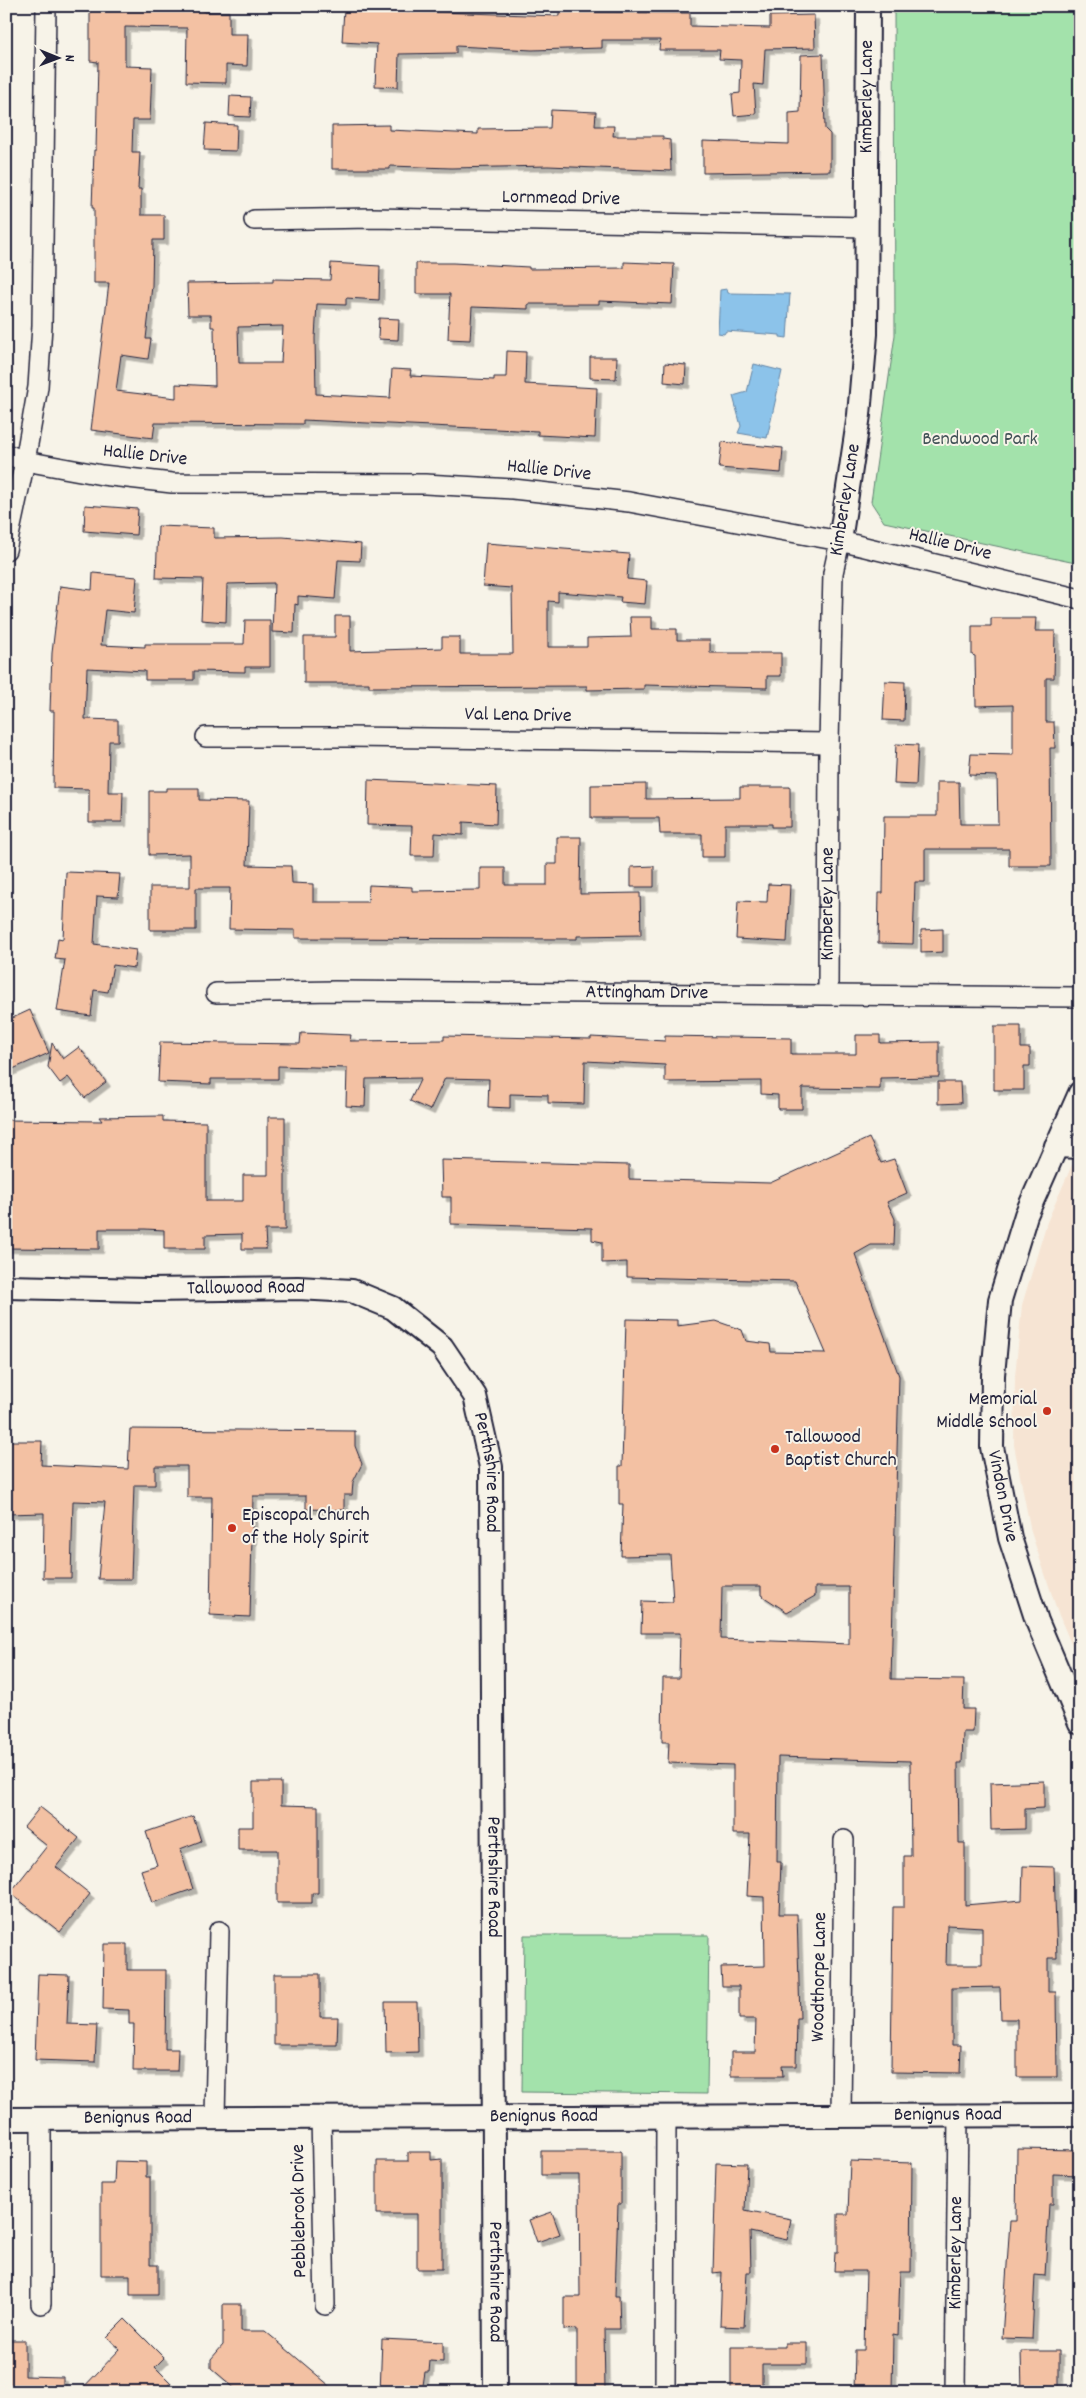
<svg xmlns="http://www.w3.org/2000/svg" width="1086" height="2398" font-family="Dekko,sans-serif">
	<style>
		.built { fill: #f6e4d3 }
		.green { fill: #a3e2ab; stroke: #628273 }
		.water { fill: #8cc3ea; stroke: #6283a4 }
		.building { fill: #f3c1a3; stroke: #22223b; fill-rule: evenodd; filter: url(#shadow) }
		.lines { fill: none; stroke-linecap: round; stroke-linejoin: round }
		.minor-casing { stroke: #22223b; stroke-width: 22 }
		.tertiary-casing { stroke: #22223b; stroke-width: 26 }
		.minor { stroke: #f7f3e8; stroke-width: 19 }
		.tertiary { stroke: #f7f3e8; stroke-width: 22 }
		.poi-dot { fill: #c8321e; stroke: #f7f3e8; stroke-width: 2 }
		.labels { text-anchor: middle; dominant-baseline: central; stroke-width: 4; stroke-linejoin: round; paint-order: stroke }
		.street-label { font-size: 20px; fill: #22223b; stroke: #f7f3e8 }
		.park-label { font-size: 20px; fill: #425257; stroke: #f7f3e8 }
		.poi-label { font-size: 20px; fill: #22223b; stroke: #f7f3e8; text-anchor: start }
	</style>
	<defs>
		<filter id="shadow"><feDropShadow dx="4.5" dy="4.5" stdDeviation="0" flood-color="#0004"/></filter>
	</defs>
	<rect width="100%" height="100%" fill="#f7f3e8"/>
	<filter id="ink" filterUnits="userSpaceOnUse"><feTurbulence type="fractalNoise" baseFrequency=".02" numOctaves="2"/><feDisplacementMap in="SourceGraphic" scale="10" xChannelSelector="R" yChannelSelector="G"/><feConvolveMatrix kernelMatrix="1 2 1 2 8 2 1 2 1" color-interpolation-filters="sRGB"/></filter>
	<g filter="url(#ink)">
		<path class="built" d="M1072,1165H1080V1665L1058,1613L1031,1532L1014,1445L1015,1376L1022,1305L1047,1222Z"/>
		<path class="green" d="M894,6H1080V564L884,522L871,502L895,335Z
			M524,1935H709L707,2094L522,2092Z"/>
		<path class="water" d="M727,289L728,293L790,294L787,338L780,337V335L726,331L724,334L718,333L720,290Z
			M754,364L782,371L767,438L738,433L741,426L733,396L747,392Z"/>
		<path class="building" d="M90,6H204V12H229V34H248L247,66L226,65V83L186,82L187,28L125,27V66L152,67L150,120H133L132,152H140L138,189H141V215H164V240H153L152,286L146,339H151L148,359L121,355L116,391L176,398V384L215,386L214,327H211V315H188L187,283L273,282V279L330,280L331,263L380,266L379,300L346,298V305L317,304L315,338L316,394L390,398L392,369L411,370L410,376L494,380V377H506L507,351L526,352L525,384L597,388L595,438L538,435V431L303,420V424L155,423L153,438L91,430L109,283H94V208H92L94,150H96L98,62L90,61ZM283,326L281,363H239L238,327Z
			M344,9L559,16V12L690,13V26L770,28V16L814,15L815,48L765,49L763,85L754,84L756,114L734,116L732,94L740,93L741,60L719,59L720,50H659L660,40H602V48L532,50L456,46V53L399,54L398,87L375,86L377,44L342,42Z
			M823,54L825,129L830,134V171L703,173V141L789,144V113L800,112L801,55Z
			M230,96L251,97L250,117L229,116Z
			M551,110L596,112L595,126H614L613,136H663V139L670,140L671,171L548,166L451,168L390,166V169H332V126L389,125V130L478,134V129L550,128Z
			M206,123L237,125L236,151L204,150Z
			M624,262L674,264L672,304L599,301V304H528V309L472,307L470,340L448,339L450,294H416V263H453L529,267V269L624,268Z
			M379,318L399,319L398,340L378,339Z
			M590,357H617L616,379L590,378Z
			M665,363L686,365L685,384L664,382Z
			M722,442L783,448L781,473L719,468Z
			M85,505L138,509L136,535L84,531Z
			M158,526L214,528V538L283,537L361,544L360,561L338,560L335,599L298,596V605L295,604L294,633L272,632L274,583L227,584L226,622L201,620L203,579L156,578Z
			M486,543L629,554L627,579L647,581L645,604L620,602L621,597L558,592V602L548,601V647H587V638L631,637L630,617H652V629H677V640H710V653H781V676H767V688L644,685V689L587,690V686L369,687V683H304V637H335V616H350V651L442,648V637H460V654H513L512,588L483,586Z
			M93,573L137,577L134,613L105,610L101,645L145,647V644H244L245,620H270V667H245V672L194,671V680H145V671L87,668L85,719L118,720V741H109L108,792H123L122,822H89V789L53,788L54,711H50L52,653L60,586L92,590Z
			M991,618H1036L1035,631H1055L1054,678H1046V722H1054L1055,748H1050L1051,866H1009V849H925V882H915L913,944L878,943L879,893H883L884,816H937V782H959L960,824H998L997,776L969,775L971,754L1013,755V705L976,706L975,656L972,655V626H991Z
			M885,681L905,682L904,721L883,720Z
			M896,744L918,745L916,785L894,784Z
			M368,780L497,786L496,824L463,822V835L435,833L434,856H411L412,826L367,825Z
			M646,784V799L740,798V787H790V827H772V824H725V857H702V834H660L659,818H591V785Z
			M166,788H199V800L249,801L247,865L291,866L292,883L313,884V902H368L369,885L412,887V891L480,890V868H505V885H547V864H557V837H581L580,894L640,893L641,935L577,936V939L295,938V930L229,929L230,888H196V930H150V887H190V854L149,855V791H166Z
			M654,866V887H631V867Z
			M66,872L120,874L118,897L97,896L94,944L136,950L134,968L113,965L108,992L94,990L91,1016L57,1011L65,960L55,959L58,938L63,939Z
			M768,884L790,885L787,942L736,939L738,901L767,902Z
			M943,929V952L921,953V930Z
			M30,1010L49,1053L6,1072V1021Z
			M994,1026H1021V1048H1030V1066H1024V1090H994Z
			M301,1033L351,1035L350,1041L444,1040V1036L591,1039V1037L665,1041V1036L791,1038V1054H856V1035H880V1043L939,1042V1077L880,1078V1089L802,1088V1109H778V1095L761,1094V1081L665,1082V1065L585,1061L584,1104L548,1103V1095L510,1094V1108L488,1107L489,1079L445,1078L430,1110L410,1101L421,1078L366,1079L365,1107L346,1106L347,1068L278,1066V1079H211V1084L158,1082L160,1042L300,1044Z
			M52,1043L63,1059L79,1047L106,1082L85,1098L68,1077L60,1083L48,1067Z
			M938,1082H960L961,1103L938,1104Z
			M163,1116V1121L206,1122V1201H243V1175H268V1117H285V1230H265L266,1249H242V1234L205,1235V1249H164V1230L145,1229H99V1249L6,1248V1120L102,1121L99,1117Z
			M869,1138L881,1163L894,1159L907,1193L887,1202L895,1219L894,1245H871L855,1254L899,1376L891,1679L964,1680L963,1709H974L973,1732H963L962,1763H958L959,1843H965V1905L1022,1900L1023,1866L1054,1867L1057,1958H1048V1992H1056L1057,2077H1017V2019H1001L1000,1987L952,1988V2045H961L960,2073L891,2072L893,1907H904V1856H911L910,1761L778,1757L777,1862H781L779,1914H797L800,2018H797L796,2066H782L783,2076H731V2052H755L756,2019H739V1986H722L721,1967L765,1966L764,1897L747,1896L750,1834H733V1765L668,1763L669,1742H662L663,1678H679L680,1633H641L642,1601L673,1602L670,1555L621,1556L623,1504H619V1466H622L626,1319L677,1320V1326L716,1321L742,1330L746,1341L770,1344L771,1352L826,1353L795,1281L627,1277V1262L602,1263V1242L592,1240V1228L451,1224V1197H442L441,1160L629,1165V1179L770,1183ZM722,1586H761V1595L787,1612L815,1596V1587H849V1644L721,1639ZM947,1925L982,1927V1965H946Z
			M130,1429L355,1431V1446L362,1464L353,1482L352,1495H344V1510L306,1509V1496H253L250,1617L210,1615L212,1497H187V1466H155V1485H134L131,1579H98L105,1502L73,1501L71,1578H43L44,1513L6,1514V1441H42L41,1465L128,1469Z
			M1044,1781V1808L1025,1809V1829L991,1830L990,1783Z
			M253,1782H281V1805L318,1806V1893H312V1903H277V1850H238V1827H253Z
			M40,1807L79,1838L56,1867L90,1894L60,1932L10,1893L47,1846L24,1827Z
			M193,1816L201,1841L180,1849L193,1889L152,1903L141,1870L157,1865L146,1832Z
			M104,1944H127V1970H166L165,2049H178L177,2071H133L134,2024H129V2010L103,2009Z
			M38,1974L69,1975L67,2024L97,2025L95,2062L35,2060Z
			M274,1974H320V2017H338L337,2045H274Z
			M385,2002H417L418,2052L386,2053Z
			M1017,2149L1080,2150V2175L1053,2174V2204H1049L1045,2276L1035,2275L1032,2339L1002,2338L1010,2221H1016Z
			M541,2151H621V2204H618L615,2296H619L620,2329H604L605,2390H577V2329L564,2330V2297H580L579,2175H541Z
			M408,2152H431V2160L442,2159V2269H417V2214H377V2161H408Z
			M115,2161L146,2162V2177H150V2265H158V2295H130V2275H101V2184H114Z
			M850,2161L912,2163L911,2272H900L898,2335L893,2334L892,2392H854L855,2350H864L866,2271H834L835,2252H838V2214H848Z
			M716,2163L747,2164L745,2210L791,2219L787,2240L750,2232L751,2272H747L744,2327L720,2326L722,2272L713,2273Z
			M552,2212L560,2234L537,2242L529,2220Z
			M223,2304H241V2331H265L337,2392H239L211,2368V2359L223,2345Z
			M125,2319L164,2358L155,2367L171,2383L163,2392H79L120,2349L107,2337Z
			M382,2339L443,2342V2362L430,2361L429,2372H425L422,2392H380Z
			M6,2340H25V2376L63,2377V2392H6Z
			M785,2343H807V2364H762V2392H731V2347H785Z
			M1021,2351H1059V2392H1022Z"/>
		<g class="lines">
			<g class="minor-casing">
				<g id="minor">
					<path d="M254,220L372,218L867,227"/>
					<path d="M6,454L25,461L102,475L172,483L425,484L513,489L629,502L840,541L1080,599"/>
					<path d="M6,550L25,461L38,387L42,326L46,6"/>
					<path d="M206,737H347L829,743"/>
					<path id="s1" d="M216,993L335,991L1080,997"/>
					<path id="s2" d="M828,994L829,743L833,573L840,541"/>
					<path d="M841,2115L844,1840"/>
					<path d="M321,2116L325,2305"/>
					<path d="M215,2117L219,1931"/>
					<path d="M41,2120V2304"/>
					<path d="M665,2392L666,2117"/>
					<path id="s3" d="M955,2392L958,2114"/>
				</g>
			</g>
			<g class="tertiary-casing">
				<g id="tertiary">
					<path id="s4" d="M840,541L859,415L866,334L868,6"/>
					<path id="s5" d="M1080,1093L1026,1215L1000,1300L993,1375L992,1447L1010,1538L1037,1621L1080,1723"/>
					<path d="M1056,1146L1080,1147"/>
					<path id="s6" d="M6,1287L148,1290L298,1288L352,1291L393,1308L442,1347L475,1396L491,1467L495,2392"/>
					<path id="s7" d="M6,2119L1080,2115"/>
				</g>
			</g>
			<use href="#minor" class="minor"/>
			<use href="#tertiary" class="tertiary"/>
		</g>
	</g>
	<g class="poi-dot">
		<circle cx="1047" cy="1411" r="5"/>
		<circle cx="775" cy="1449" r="5"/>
		<circle cx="232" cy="1528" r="5"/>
	</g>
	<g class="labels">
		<g class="street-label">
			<text stroke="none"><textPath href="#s4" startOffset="446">Kimberley Lane</textPath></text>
			<text transform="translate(561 199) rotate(1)">Lornmead Drive</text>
			<text transform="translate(145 456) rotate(6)">Hallie Drive</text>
			<text transform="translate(549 471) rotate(6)">Hallie Drive</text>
			<text transform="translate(846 500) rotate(-81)">Kimberley Lane</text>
			<text transform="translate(950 545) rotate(14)">Hallie Drive</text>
			<text transform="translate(518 716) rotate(1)">Val Lena Drive</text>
			<text stroke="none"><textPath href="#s2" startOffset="90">Kimberley Lane</textPath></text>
			<text stroke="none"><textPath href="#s1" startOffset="431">Attingham Drive</textPath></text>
			<text stroke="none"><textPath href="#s6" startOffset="240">Tallowood Road</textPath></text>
			<text stroke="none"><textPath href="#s6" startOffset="590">Perthshire Road</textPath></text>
			<text stroke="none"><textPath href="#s5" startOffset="420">Vindon Drive</textPath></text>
			<text stroke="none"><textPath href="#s6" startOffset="995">Perthshire Road</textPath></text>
			<text transform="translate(820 1977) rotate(-89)">Woodthorpe Lane</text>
			<text stroke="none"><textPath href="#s7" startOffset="942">Benignus Road</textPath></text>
			<text stroke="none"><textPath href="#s7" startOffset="538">Benignus Road</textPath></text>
			<text stroke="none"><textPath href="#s7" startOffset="132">Benignus Road</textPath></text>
			<text transform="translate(300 2211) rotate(-91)">Pebblebrook Drive</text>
			<text stroke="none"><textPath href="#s3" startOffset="139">Kimberley Lane</textPath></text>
			<text stroke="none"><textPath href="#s6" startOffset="1400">Perthshire Road</textPath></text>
		</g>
		<g class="park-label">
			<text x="980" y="440">Bendwood Park</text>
		</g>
		<g class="poi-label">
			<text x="1037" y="1400" text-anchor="end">Memorial<tspan x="1037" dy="23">Middle School</tspan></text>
			<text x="785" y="1438">Tallowood<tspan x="785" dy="23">Baptist Church</tspan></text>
			<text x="242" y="1516">Episcopal Church<tspan x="242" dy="23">of the Holy Spirit</tspan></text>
		</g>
	</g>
	<rect width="1086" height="2398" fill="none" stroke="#f7f3e8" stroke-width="25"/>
	<rect x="12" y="12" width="1061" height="2373" fill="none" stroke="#22223b" stroke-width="2" filter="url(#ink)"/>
	<g transform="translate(58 58) rotate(91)" stroke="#f7f3e8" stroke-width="4" paint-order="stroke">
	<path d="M0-4L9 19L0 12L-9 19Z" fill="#22223b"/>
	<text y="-8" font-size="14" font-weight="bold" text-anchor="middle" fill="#22223b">N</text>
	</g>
</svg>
